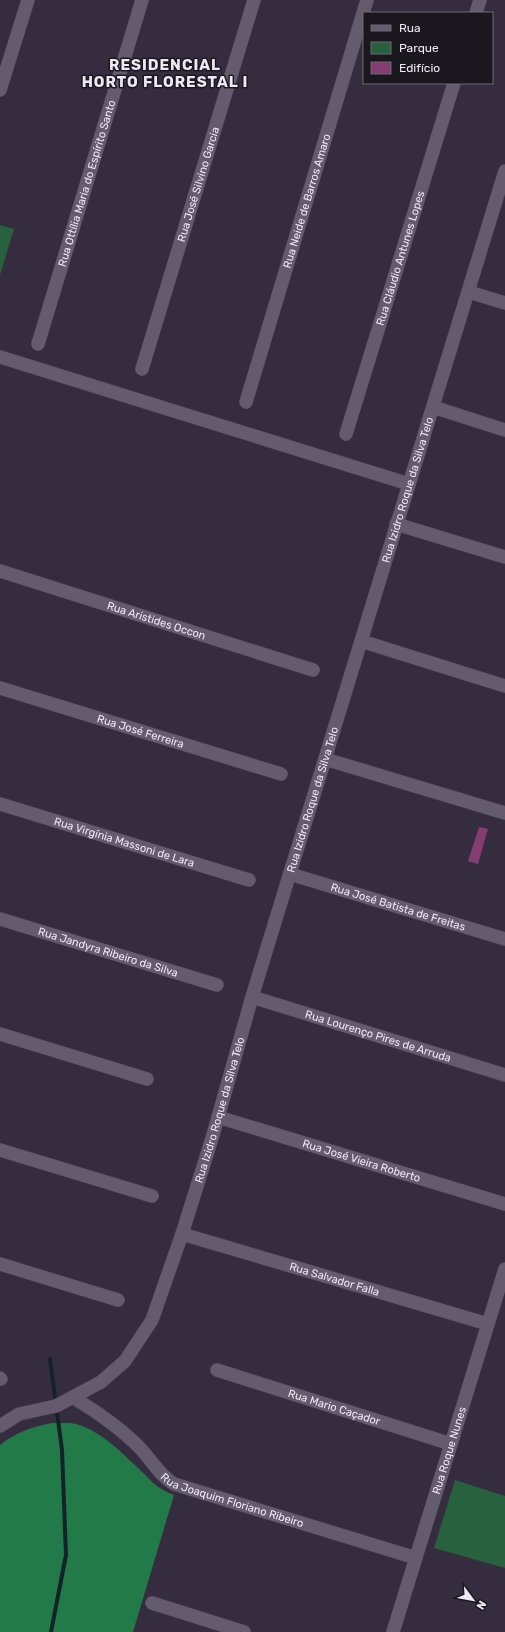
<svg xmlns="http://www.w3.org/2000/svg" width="505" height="1632" font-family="Rubik,sans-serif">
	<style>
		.green { fill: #27613d }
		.forest { fill: #217a47 }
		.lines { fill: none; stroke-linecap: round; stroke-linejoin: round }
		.stream { stroke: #132327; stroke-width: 4 }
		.building { fill: #843d70 }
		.minor-casing { stroke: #4f4857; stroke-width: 14 }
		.minor { stroke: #645b6f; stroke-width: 13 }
		.labels { text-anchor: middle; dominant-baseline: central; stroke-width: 3; stroke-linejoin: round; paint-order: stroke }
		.street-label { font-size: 11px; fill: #ede8f4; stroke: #1b171f }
		.district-label { font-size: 15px; font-weight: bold; letter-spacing: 1px; fill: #ede8f4; stroke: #1b171f }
	</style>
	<rect width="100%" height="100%" fill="#352d3f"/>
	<path class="green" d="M0,225L14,229L0,275Z
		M455,1480L505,1496V1568L434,1548Z"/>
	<path class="forest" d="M52,1423C58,1423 64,1423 70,1423C95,1426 118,1449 136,1466C150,1479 155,1488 174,1495L133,1632H0V1445C16,1432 32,1427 52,1423Z"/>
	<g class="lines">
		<path class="stream" d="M50,1359L62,1450L66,1555L51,1632"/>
	</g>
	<path class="building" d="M479,827L488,829L478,864L468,861Z"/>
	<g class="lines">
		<g class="minor-casing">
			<g id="minor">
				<path d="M476,13L480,0"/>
				<path d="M0,90L28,0"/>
				<path d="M469,292L505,303"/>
				<path id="s1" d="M38,344L142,0"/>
				<path d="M0,357L409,484"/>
				<path id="s2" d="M142,369L254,0"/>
				<path id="s3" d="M246,402L367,0"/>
				<path d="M433,407L505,430"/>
				<path id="s4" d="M346,434L454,83"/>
				<path d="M396,524L505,557"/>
				<path id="s5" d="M0,571L313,670"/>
				<path d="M361,641L505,686"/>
				<path id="s6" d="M0,688L281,774"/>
				<path d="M325,759L505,813"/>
				<path id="s7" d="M0,804L249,880"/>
				<path id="s8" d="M290,874L505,939"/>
				<path id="s9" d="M0,919L217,985"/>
				<path id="s10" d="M252,997L505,1075"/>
				<path d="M0,1034L147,1079"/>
				<path id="s11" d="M218,1117L505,1204"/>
				<path d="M0,1150L152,1196"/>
				<path id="s12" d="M182,1234L488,1324"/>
				<path d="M0,1264L118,1300"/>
				<path id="s13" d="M217,1370L451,1444"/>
				<path d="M0,1378L1,1379"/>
				<path id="s14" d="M74,1398C97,1412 119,1427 138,1446C151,1459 159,1475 174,1484L416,1558"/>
				<path id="s15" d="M0,1426L19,1414L56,1406L101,1382L125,1361L152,1320L182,1234L213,1135L252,997L505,171"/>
				<path d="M152,1603L244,1632"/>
				<path id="s16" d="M393,1632L505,1269"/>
			</g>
		</g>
		<use href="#minor" class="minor"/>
	</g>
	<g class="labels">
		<g class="street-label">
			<text stroke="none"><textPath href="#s1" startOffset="168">Rua Ottília Maria do Espírito Santo</textPath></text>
			<text stroke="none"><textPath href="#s2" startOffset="193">Rua José Silvino Garcia</textPath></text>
			<text stroke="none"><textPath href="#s3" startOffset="210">Rua Neide de Barros Amaro</textPath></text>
			<text stroke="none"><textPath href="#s4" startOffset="184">Rua Cláudio Antunes Lopes</textPath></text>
			<text stroke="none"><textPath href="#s15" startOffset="1061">Rua Izidro Roque da Silva Telo</textPath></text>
			<text stroke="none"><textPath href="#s5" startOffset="164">Rua Aristides Occon</textPath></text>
			<text stroke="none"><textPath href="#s6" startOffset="147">Rua José Ferreira</textPath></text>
			<text stroke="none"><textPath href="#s15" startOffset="737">Rua Izidro Roque da Silva Telo</textPath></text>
			<text stroke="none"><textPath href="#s7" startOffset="130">Rua Virgínia Massoni de Lara</textPath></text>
			<text stroke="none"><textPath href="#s8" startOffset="113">Rua José Batista de Freitas</textPath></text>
			<text stroke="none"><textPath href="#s9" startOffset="113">Rua Jandyra Ribeiro da Silva</textPath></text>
			<text stroke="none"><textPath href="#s10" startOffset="132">Rua Lourenço Pires de Arruda</textPath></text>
			<text stroke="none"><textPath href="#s15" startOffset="413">Rua Izidro Roque da Silva Telo</textPath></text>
			<text stroke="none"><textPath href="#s11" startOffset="150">Rua José Vieira Roberto</textPath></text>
			<text stroke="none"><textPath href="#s12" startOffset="159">Rua Salvador Falla</textPath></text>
			<text stroke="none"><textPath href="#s13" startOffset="123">Rua Mario Caçador</textPath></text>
			<text stroke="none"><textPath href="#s16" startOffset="190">Rua Roque Nunes</textPath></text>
			<text stroke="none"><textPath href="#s14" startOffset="193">Rua Joaquim Floriano Ribeiro</textPath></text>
		</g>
		<g class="district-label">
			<text x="165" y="65">RESIDENCIAL<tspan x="165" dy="17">HORTO FLORESTAL I</tspan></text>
		</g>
	</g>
	<rect x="363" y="12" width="130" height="72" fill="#1b171f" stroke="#6f6b74"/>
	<rect x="371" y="25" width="20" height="6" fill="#645b6f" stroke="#6f6b74"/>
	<text x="399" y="32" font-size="12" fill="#ede8f4">Rua</text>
	<rect x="371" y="42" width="20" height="12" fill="#27613d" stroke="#6f6b74"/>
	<text x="399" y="52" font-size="12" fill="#ede8f4">Parque</text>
	<rect x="371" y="62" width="20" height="12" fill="#843d70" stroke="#6f6b74"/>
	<text x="399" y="72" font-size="12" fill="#ede8f4">Edifício</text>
	<g transform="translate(473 1600) rotate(122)" stroke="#1b171f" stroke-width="3" paint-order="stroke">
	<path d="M0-3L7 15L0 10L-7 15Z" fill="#ede8f4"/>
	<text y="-6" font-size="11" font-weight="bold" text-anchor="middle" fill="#ede8f4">N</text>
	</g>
</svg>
